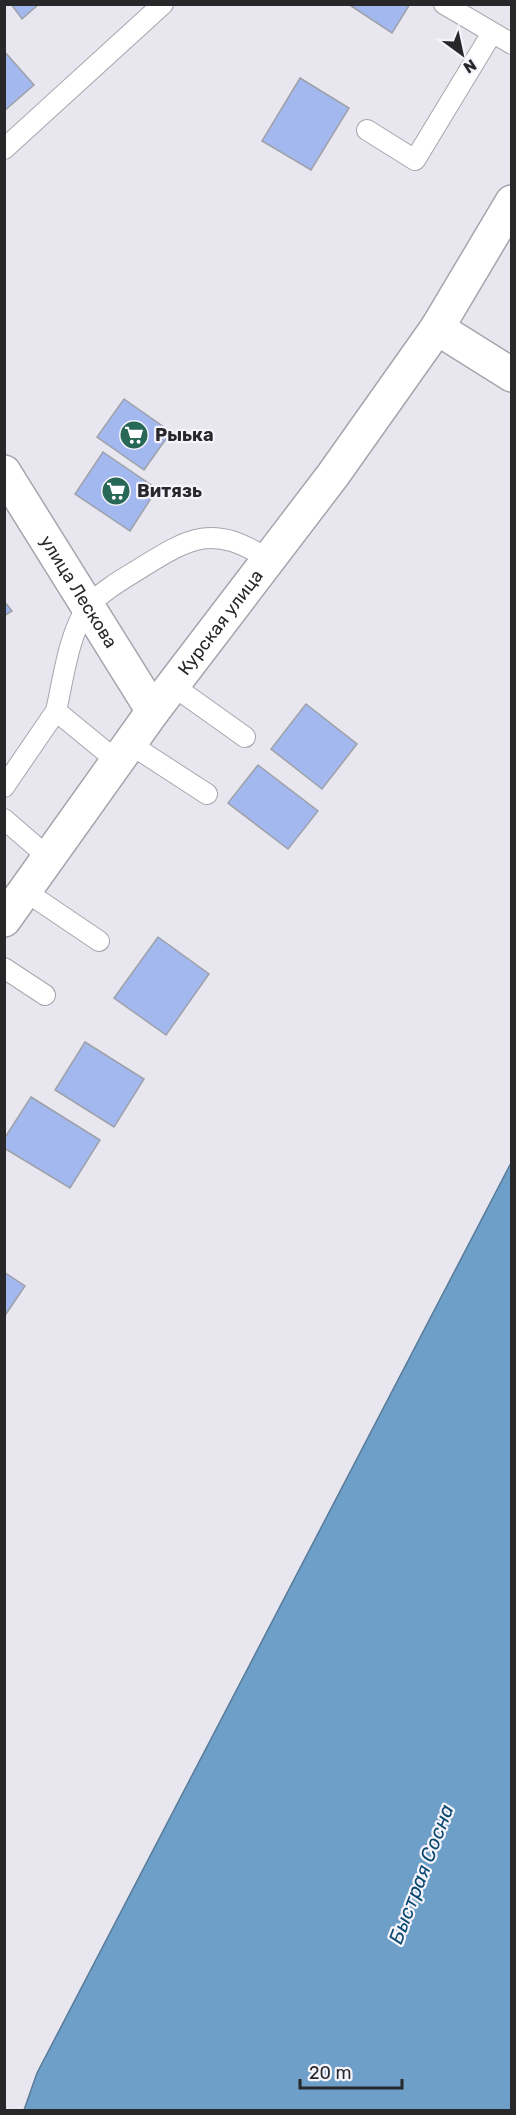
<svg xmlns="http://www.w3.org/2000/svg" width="516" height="2115" font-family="Rubik,sans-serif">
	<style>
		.water { fill: #6d9fc8; stroke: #587b99; stroke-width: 1.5 }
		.building { fill: #a3b8ee; stroke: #9ea1a8; stroke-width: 1.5 }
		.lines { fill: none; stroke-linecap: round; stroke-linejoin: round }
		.service-casing { stroke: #a6a5ad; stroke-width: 22 }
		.minor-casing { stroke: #a6a5ad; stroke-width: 36 }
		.tertiary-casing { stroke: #a6a5ad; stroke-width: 36 }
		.secondary-casing { stroke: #a6a5ad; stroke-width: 36 }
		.service { stroke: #fff; stroke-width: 20 }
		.minor { stroke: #fff; stroke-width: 33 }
		.tertiary { stroke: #fff; stroke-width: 33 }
		.secondary { stroke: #fff; stroke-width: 33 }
		.labels { text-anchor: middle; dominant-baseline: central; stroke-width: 4.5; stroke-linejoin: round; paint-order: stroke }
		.poi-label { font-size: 18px; font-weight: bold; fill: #28282b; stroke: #f5f4fc; text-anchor: start }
		.street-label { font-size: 18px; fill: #28282b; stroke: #f5f4fc }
		.water-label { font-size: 20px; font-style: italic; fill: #0b4870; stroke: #f5f4fc }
	</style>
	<rect width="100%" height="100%" fill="#e8e7ef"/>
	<path class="water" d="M511,1163V2110H24L37,2073Z"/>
	<path class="building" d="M11,4H39L22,19Z
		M348,4H410L392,33Z
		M4,51L34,85L4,111Z
		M300,78L349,108L311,170L262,141Z
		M124,399L171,432L144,470L97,437Z
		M103,452L157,489L130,531L75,494Z
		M4,601L12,611L4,616Z
		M306,704L357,744L322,789L271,749Z
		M258,765L318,811L288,849L228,803Z
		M158,937L209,974L166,1035L114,998Z
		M85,1042L144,1079L114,1127L55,1090Z
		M31,1097L100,1140L70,1188L4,1148V1139Z
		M4,1272L25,1286L4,1317Z"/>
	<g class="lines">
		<g class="service-casing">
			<path id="service" d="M444,4L512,44
				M367,130L415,160L492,33
				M4,149L163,4
				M172,685L245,737
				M56,711C63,681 69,631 88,607C99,593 121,580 136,571C189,538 212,522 269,560
				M130,744L207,794
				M4,787L56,711L117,761
				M4,819L49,858
				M25,891L99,941
				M4,968L45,995"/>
		</g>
		<g class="minor-casing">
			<g id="minor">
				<path id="s1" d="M4,472L153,711"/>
			</g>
		</g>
		<g class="tertiary-casing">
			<g id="tertiary">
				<path id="s2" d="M4,920L153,711L333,475L437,328"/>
			</g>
		</g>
		<g class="secondary-casing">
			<path id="secondary" d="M512,202L437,328L512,375"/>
		</g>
		<use href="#service" class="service"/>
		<use href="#minor" class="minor"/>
		<use href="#tertiary" class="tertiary"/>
		<use href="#secondary" class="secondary"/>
	</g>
	<defs>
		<g id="supermarket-disc" transform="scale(1.5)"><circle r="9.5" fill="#286856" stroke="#f5f4fc"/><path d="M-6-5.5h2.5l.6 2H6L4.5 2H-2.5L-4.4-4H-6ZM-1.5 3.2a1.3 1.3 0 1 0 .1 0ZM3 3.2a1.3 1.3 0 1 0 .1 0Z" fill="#fff"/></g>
	</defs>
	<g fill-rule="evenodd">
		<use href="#supermarket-disc" x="134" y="435"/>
		<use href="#supermarket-disc" x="116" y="491"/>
	</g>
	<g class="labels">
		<g class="poi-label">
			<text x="155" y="435">Рыька</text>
			<text x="137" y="491">Витязь</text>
		</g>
		<g class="street-label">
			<text stroke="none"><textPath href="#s1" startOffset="141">улица Лескова</textPath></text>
			<text stroke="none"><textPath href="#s2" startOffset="368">Курская улица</textPath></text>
		</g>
		<g class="water-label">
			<text transform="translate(421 1874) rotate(-69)">Быстрая Сосна</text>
		</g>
	</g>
	<rect width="516" height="2115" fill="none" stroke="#28282b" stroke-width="12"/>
	<g transform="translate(462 54) rotate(147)" stroke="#f5f4fc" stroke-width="4.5" paint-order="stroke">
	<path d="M0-4.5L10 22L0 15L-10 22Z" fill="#28282b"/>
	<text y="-9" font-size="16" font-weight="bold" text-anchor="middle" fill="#28282b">N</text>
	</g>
	<path d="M300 2079v9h102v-9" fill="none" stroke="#28282b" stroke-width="3"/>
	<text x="309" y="2079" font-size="18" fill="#28282b" stroke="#f5f4fc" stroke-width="4.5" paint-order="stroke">20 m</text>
</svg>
